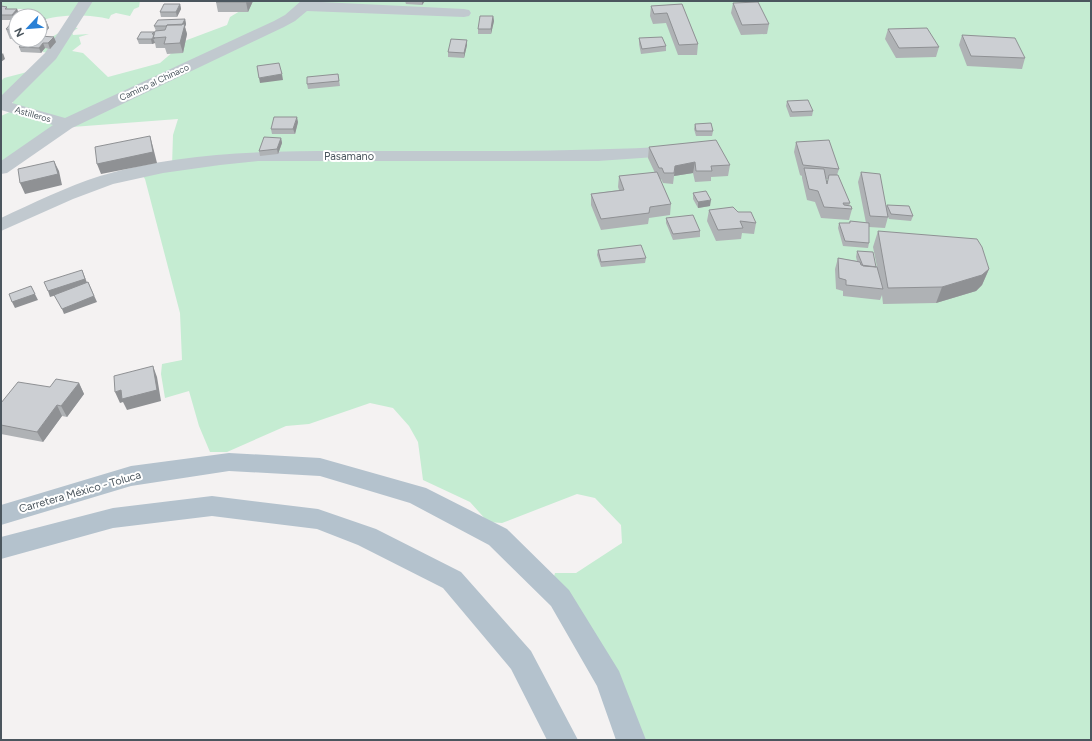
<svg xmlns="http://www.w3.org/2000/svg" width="1092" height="741" font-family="Figtree,sans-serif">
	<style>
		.green { fill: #c5ecd2 }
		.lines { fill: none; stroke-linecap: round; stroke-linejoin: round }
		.street { fill: #c1c9cf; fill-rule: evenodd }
		.primary { fill: #b4c2cd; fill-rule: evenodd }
		.wall { fill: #afb2b5; fill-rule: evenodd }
		.shaded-wall { fill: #8f9194 }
		.building { fill: #cccfd3; stroke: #8f9194 }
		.labels { text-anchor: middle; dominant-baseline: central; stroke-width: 4; stroke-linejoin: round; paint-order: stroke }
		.far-street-label { font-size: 9px; fill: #4b565e; stroke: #fff }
		.street-label { font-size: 11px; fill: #4b565e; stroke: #fff }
	</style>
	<rect width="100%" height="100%" fill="#f4f2f2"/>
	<path class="green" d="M1,1H140L139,7L134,9L130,16L116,13L111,15L109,19C90,14 59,14 40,21V16H27L24,14V9H1Z
		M239,1H1091V740H644L552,583L555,573H576L622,543L621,525L595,498L577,494L502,523L488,522L470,502L423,480L418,442L409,426L393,408L370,403L309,424L286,426L227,452H210L199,426L189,391L165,398L161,374L162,364L182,360L180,313L145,179L140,172L172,166L173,135L178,119L72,127L1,173V116L12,111L13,102L1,101V81L4,78L31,71L53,54L43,52L45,41L69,27L78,28L72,32L73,35L89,34L79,37L81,44L72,51L83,53L108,77L160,63L187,40L227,25L230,17L245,8Z"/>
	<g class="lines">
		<path class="street" d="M79,1H93L56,59L12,103L65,118L274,21L285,15L301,1L464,9L469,10L471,13L469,16L464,17L307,11L295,21L284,27L72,128L7,173L1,174V161L53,125L1,110V96L45,53Z
			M678,146L684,147L687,151L684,155L598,161H258L220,165L163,173L113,184L73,199L1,231V218C33,203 66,187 100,176C190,149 284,151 377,151C478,151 578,152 678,146Z"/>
		<path class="primary" d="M229,453L320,458L426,488L507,529L569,590L619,671L646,740H616L597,686L551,606L489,545L410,503L320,476L229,471L131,486L1,525V505L131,466Z
			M212,496L318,509L376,529L461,572L531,651L578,740H547L511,669L443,588L358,545L317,529L212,516L113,528L1,559V537L113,508Z"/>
	</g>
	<path class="wall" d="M216,1H253L248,12H218L216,2Z
		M405,1H425L422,5L406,4Z
		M481,1H499V2Z
		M733,3L769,24L767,34L741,35L731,13Z
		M180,4L181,9L177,17H161L160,12Z
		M682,4L698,44L697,55H678L666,23L653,24L650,16L651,6Z
		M1,6L8,9H17L19,14L17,16H16L14,20H1Z
		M493,16L494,21L491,34H478V29Z
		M16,18V39H10L6,29Z
		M45,18L49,28L42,36L56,42L50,49L45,48L41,53L21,52L19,47L40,40Z
		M185,19L186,24L185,27L187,34L183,53L167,54L165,48H156L155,43L152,44H139L137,39L154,32V34L156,31L154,26Z
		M888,29L939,47L936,57L896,58L885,39Z
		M962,35L1025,58L1022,69L967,66L959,45Z
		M639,38L666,46V51L641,54L639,44Z
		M467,40V45L464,58L448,57V52Z
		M338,74L340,86L308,89L307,84Z
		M787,101L813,111L812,116L790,117L786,106Z
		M298,122L295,134H272L271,129Z
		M695,124L713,131L712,136H696L694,129Z
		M281,138L282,143L278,154L260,156L259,151Z
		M796,142L839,169L837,175L850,203L849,206L852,209L849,220L821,218L815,202L807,200L802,178V176L800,175L794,152ZM826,179H828L827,184Z
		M649,147L730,165L728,176L711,177V181L695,182L693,173L674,176L673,184L663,183L661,179H660L671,204L670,215L649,218L648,224L601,230L591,205V194L619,190L618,187L619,176L655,173L648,158Z
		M861,172L886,206L887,205L913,216L911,221L889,219L888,217L885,228L869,227V243L868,248L843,246L838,228L839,223H849L850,221L866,223L858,182Z
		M693,193L710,206L698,208L693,199Z
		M709,210L738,212L756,223L754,234L742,233L741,239L716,241L707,221Z
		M666,218L700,231V237L673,240L666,223Z
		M878,231L989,269L982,285L976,291L936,303L883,304L882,295L880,300L843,296V291L836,289L835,269L838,258L857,261L856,257L857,251L877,267L873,247Z
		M598,250L646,258L645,263L601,267L597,255Z
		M79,383L84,394L67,417L62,416L43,442L1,434V403L50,387Z"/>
	<path class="shaded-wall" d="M246,1H253L248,12L246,2Z
		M422,1H425L422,5Z
		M180,4L181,9L177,17L176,12Z
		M17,9L19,14L17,16H16V18L14,20L12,15Z
		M493,16L494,21L491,34V29Z
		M45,18L49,28L40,38V24Z
		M185,19L186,24L185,27L187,34L183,53L180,43L181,27Z
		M54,37L56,42L50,49L48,43Z
		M153,38L155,43L152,44L151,39Z
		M467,40V45L464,58V53Z
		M43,43L45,48L41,53L39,48Z
		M3,53L5,59L1,62V55Z
		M282,74L283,80L260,83L259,78Z
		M297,117L298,122L295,134L293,129Z
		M150,136L153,147L157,163L101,174L97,164Z
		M281,138L282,143L278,154L277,149Z
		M54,161L59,171L62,185L25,194L20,183Z
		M695,162L693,173L674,176L675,166Z
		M711,200L710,206L698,208V202Z
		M989,269L982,285L976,291L936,303L942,287Z
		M82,270L88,285L50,297L48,291Z
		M88,282L97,302L64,314L62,309Z
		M31,286L38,300L15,308L12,302Z
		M153,366L157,377L161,401L127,410L123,402L120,403L115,392L121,390Z
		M79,383L84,394L67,417L61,406Z
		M57,405L62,416L43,442L37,432Z"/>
	<path class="building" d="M216,1H246V2H216Z
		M758,2L769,24L742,25L733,3Z
		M164,4H180L176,12H160Z
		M682,4L698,44L679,45L667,13L654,14L651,6Z
		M1,6L7,7L5,9H17L12,15H1Z
		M480,16H493L491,29H478Z
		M16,18V30L6,29Z
		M40,18H45L40,24Z
		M185,19L182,25H167L166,26H154L158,20Z
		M185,24L180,43L164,44L166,37L153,38L155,31L165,30L167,25Z
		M927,28L939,47L899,48L888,29Z
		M141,32H154L152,34H154L153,38H155L151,39H137Z
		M962,35L1015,38L1025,58L971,56Z
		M40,36L54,37L48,43H43L39,48L19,47L25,40H40Z
		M662,37L666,46L642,49L639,38Z
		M451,39L467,40L464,53L448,52Z
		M279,63L282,74L259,78L257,66Z
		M338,74L339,81L307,84V77Z
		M808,100L813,111L792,112L787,101Z
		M274,117H297L293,129H271Z
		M711,123L713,131H696L695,124Z
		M150,136L153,152L97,164L95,147Z
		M264,137L281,138L277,149L259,151Z
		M716,140L730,165L711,166L712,171H696L695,162L675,166L674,173H664L662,168H659L649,147Z
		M829,140L839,169L803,165L796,142Z
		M54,161L58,174L20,183L18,169Z
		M804,168L824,169L827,184L829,175H838L850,203H843L844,205L851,206L852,209L824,207L818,191L809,189Z
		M657,172L671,204L650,207L649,213L601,219L591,194L624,190L619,176Z
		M861,172L880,174L888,217L870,216Z
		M706,191L711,200L698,202L693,193Z
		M887,205L909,206L913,216L891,214Z
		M733,207L738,212H751L756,223L740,221L743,228L718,230L709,210Z
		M693,215L700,231L673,234L666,218Z
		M850,221L869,223V243L845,241L839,223H850Z
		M878,231L977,239L982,247L989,269L982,275L942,287L888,288Z
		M641,245L646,258L601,262L598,250Z
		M857,251L873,252L876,267L863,266Z
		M838,258L860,262L861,265L877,267L883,289L846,285V280L839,278Z
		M82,270L85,279L48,291L44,282Z
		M88,282L94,296L62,309L54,295Z
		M31,286L35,294L12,302L9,294Z
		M153,366L157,390L122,399L121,390L115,392L114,376Z
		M56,379L79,383L61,406L57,405L37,432L1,425V403L18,382L50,387Z"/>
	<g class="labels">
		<g class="far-street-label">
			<text transform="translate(154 82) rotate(-25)">Camino al Chinaco</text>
			<text transform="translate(33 114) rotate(16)">Astilleros</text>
		</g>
		<g class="street-label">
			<text x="349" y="156">Pasamano</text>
			<text transform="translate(80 492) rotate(-16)">Carretera México - Toluca</text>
		</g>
	</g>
	<rect width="1092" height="741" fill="none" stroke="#4b565e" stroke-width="4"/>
	<g transform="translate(28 28) rotate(244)"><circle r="19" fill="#ffffff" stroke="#b7bbbf"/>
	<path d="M0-3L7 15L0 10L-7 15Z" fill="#2980d6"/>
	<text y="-6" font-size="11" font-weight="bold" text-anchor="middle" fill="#4b565e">N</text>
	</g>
</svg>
